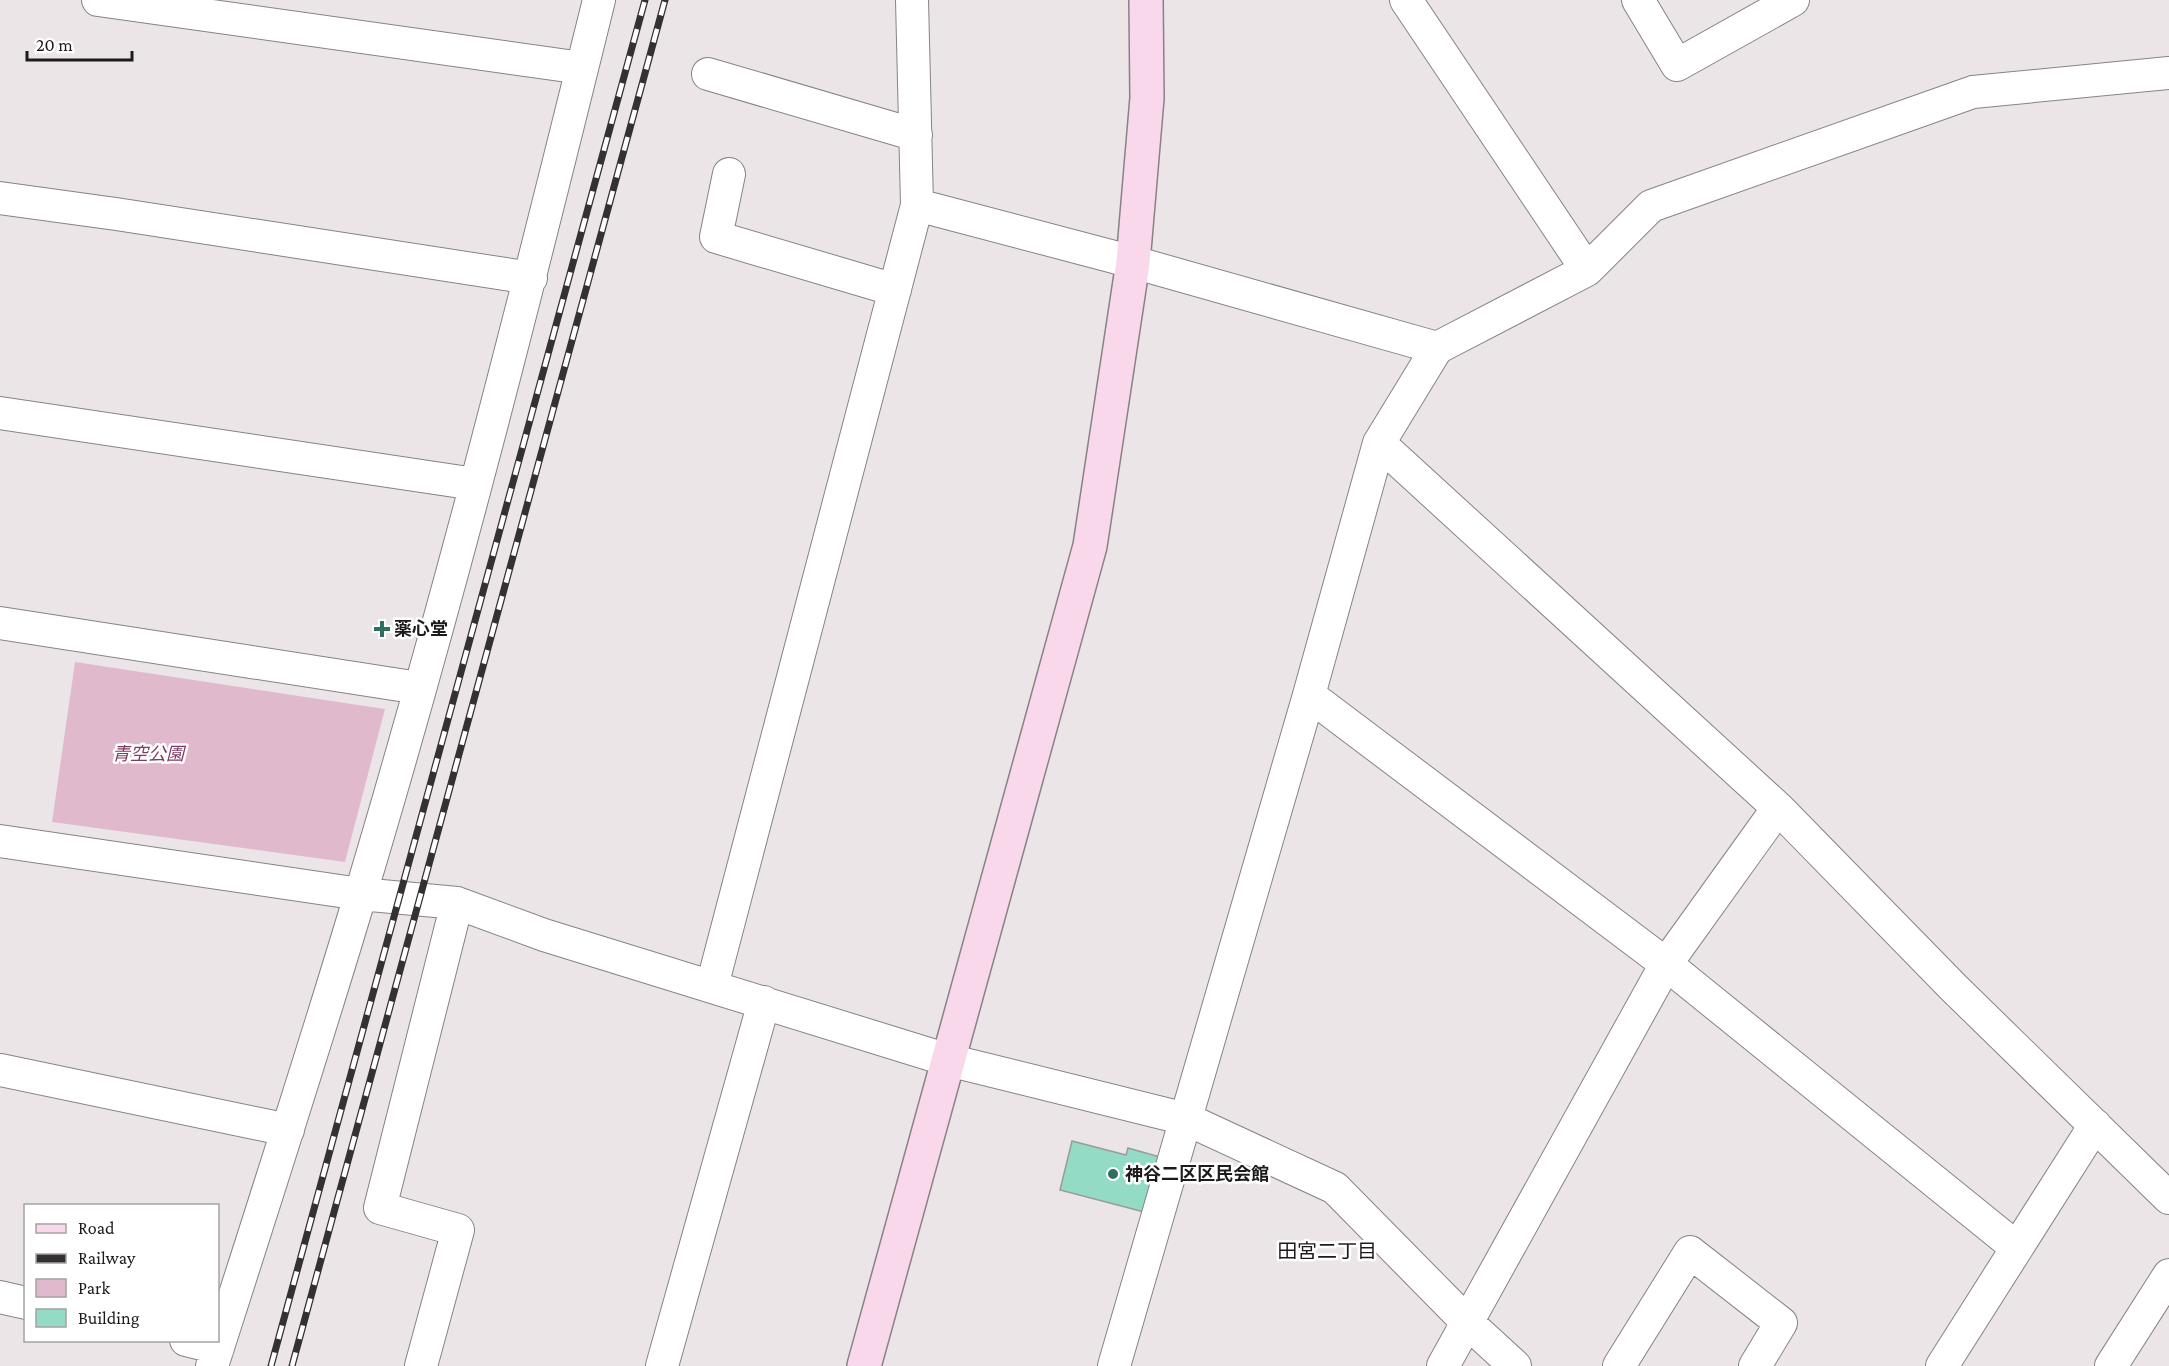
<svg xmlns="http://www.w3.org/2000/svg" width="2169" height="1366" font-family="'Crimson Pro','Noto Sans JP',serif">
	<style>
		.green { fill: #e1b9cd }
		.building { fill: #94dbc6; stroke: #979d9b; stroke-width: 1.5 }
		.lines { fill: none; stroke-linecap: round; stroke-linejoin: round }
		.street-casing { stroke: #888285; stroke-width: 34 }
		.secondary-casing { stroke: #888285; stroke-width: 36 }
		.street { stroke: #fff; stroke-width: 32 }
		.secondary { stroke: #fad8ec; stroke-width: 33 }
		.rail-casing { stroke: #343133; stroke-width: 7 }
		.rail { stroke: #fff; stroke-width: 4.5; stroke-dasharray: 14; stroke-linecap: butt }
		.poi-dot { fill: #2e6f5f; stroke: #fff; stroke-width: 2 }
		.labels { text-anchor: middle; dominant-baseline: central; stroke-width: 5; stroke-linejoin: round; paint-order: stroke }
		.poi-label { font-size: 18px; font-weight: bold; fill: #1c1a1b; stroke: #fff; text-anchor: start }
		.park-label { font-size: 18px; font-style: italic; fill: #803b64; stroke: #fff }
		.neighbourhood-label { font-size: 20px; fill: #1c1a1b; stroke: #fff }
	</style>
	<rect width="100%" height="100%" fill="#ece5e8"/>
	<path class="green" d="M75,662L385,709L345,862L52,822Z"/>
	<path class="building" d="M1072,1141L1126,1155L1128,1148L1167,1159L1152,1214L1060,1190Z"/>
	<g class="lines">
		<g class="street-casing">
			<path id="street" d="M98,0L582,68
				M1638,0L1677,65L1793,0
				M708,74L916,135
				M729,174L716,237L895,290
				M0,198L116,214L531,278
				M917,205L1133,262L1437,348
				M1587,270L1651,206L1973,92L2169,73
				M0,413L475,484
				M1379,443L1778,808L1954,988L2169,1198
				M0,623L419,688
				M1309,695L1666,964L2017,1248
				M0,841L360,894L457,903L544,935L948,1060L1186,1119L1335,1188L1467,1322L1515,1366
				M712,986L917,205L912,0
				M0,1070L288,1130
				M0,1297L26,1303
				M186,1340L218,1348
				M212,1366C262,1210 313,1053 360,896C449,600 525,300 599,0
				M421,1366L458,1230L380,1208L457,903
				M662,1366L764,1002
				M1114,1366L1309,695L1379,443L1437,348L1587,270L1406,0
				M1443,1366L1666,964L1778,808
				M1619,1366L1690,1252L1781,1323L1755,1366
				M1942,1366L2095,1125
				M2111,1366L2169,1275"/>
		</g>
		<g class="secondary-casing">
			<path id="secondary" d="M864,1366L1090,546L1133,262L1147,98L1146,0"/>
		</g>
		<use href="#street" class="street"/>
		<use href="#secondary" class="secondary"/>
		<g class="rail-casing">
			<path id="rail" d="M271,1366L645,0
				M292,1366L665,0"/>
		</g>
		<use href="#rail" class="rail"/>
	</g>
	<g class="poi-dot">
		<path d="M379 620h6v6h6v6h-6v6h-6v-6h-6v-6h6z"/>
		<circle cx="1113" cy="1174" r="6"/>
	</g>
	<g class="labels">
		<g class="poi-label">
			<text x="394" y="629">薬心堂</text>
			<text x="1125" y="1174">神谷二区区民会館</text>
		</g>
		<g class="park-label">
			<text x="148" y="754">青空公園</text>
		</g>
		<g class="neighbourhood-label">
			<text x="1327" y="1251">田宮二丁目</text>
		</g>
	</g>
	<rect x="24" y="1204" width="195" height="138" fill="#ffffff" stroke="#a4a3a4" stroke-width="1.5"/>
	<rect x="36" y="1224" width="30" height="9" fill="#fad8ec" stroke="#a4a3a4" stroke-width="1.5"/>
	<text x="78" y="1234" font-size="18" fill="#1c1a1b">Road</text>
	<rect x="36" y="1254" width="30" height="9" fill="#343133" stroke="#a4a3a4" stroke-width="1.5"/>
	<text x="78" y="1264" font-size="18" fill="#1c1a1b">Railway</text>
	<rect x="36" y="1279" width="30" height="18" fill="#e1b9cd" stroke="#a4a3a4" stroke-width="1.5"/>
	<text x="78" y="1294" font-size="18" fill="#1c1a1b">Park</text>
	<rect x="36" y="1309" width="30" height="18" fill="#94dbc6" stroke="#a4a3a4" stroke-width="1.5"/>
	<text x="78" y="1324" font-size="18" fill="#1c1a1b">Building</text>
	<path d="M27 51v9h105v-9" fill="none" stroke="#1c1a1b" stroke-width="3"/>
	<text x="36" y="51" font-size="18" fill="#1c1a1b" stroke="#ffffff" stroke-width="4.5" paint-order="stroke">20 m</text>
</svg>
